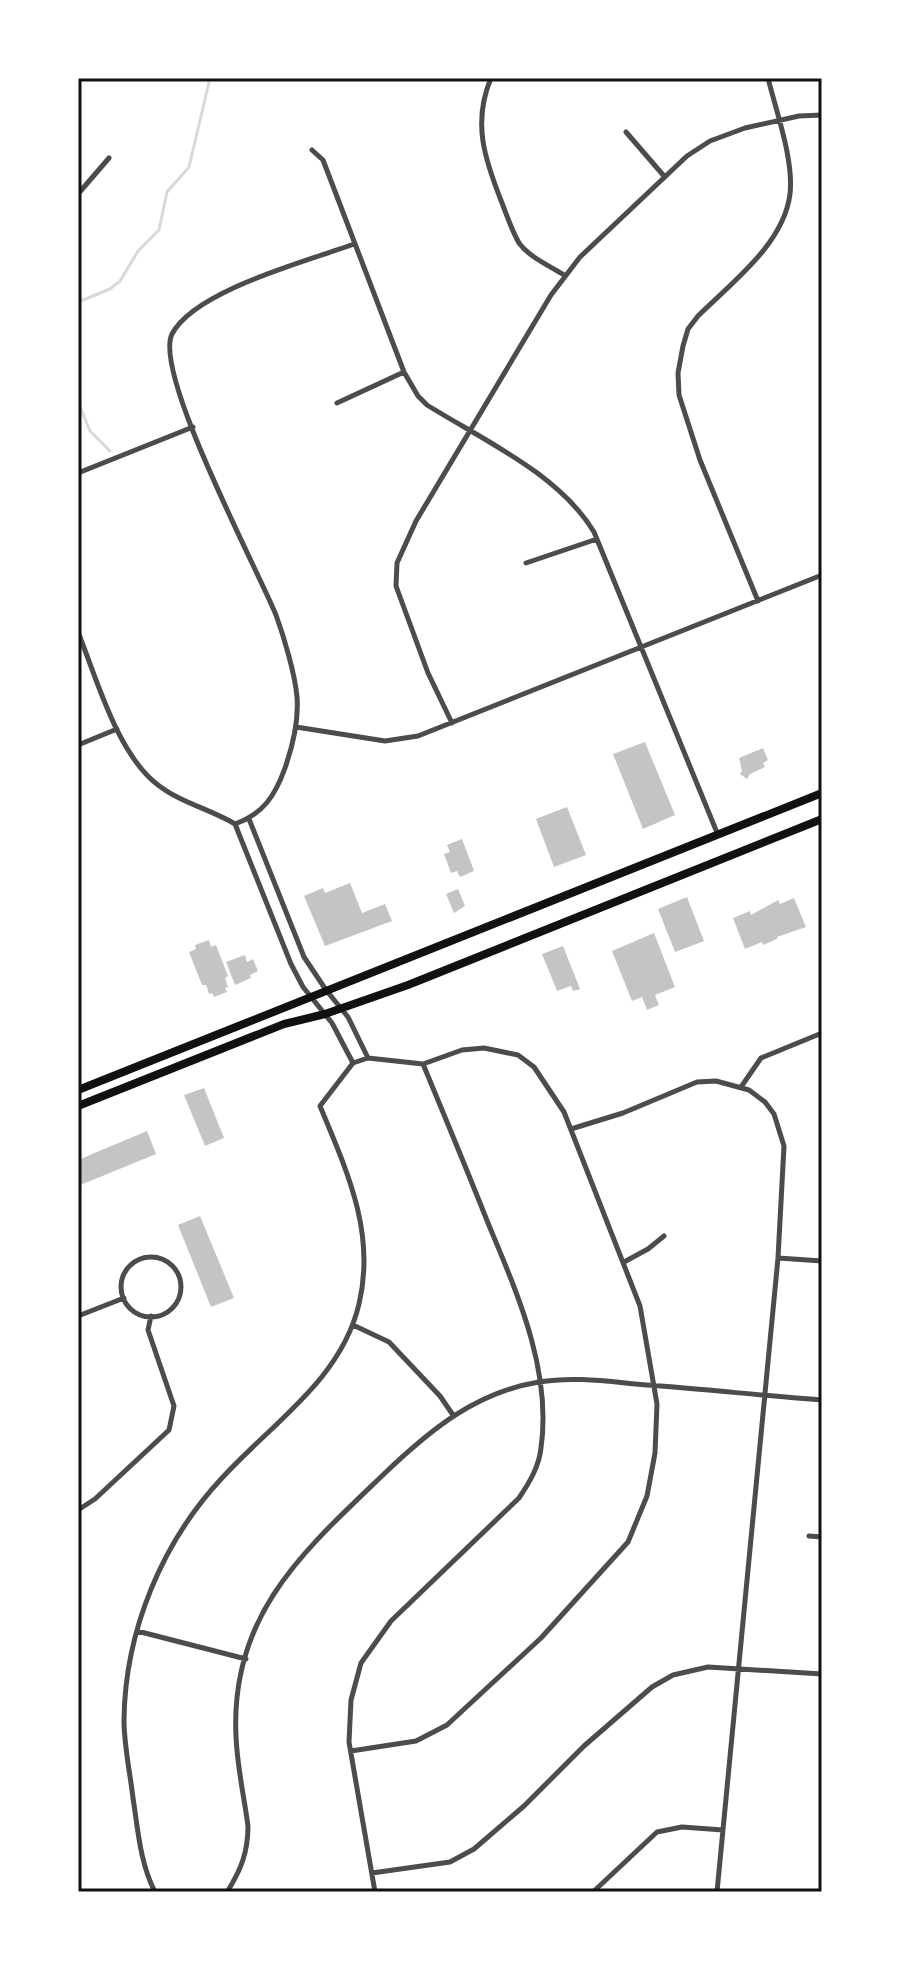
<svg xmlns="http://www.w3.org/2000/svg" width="900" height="1970" font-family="Barlow,sans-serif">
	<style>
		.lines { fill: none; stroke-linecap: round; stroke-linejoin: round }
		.stream { stroke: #d9d9d9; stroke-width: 3 }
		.building { fill: #c4c4c4 }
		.minor { stroke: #4c4c4c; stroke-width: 5 }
		.trunk { stroke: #111; stroke-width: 8 }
		.neatline { fill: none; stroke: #111; stroke-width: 3 }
	</style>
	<rect width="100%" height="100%" fill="#fff"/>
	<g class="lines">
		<path class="stream" d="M78,302L110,289L120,281L138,251L159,230L167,192L189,167L210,78
			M78,402L90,431L110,451"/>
	</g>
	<path class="building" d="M645,742L675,815L643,829L613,754Z
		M763,748L768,760L763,763L765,767L750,774L747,779L740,774L742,771L739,758Z
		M567,807L586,855L554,867L536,819Z
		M462,839L474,871L460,877L457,871L451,873L444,854L450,852L447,845Z
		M350,883L362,913L385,904L392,921L325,946L304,896L323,888L325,893Z
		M458,889L465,906L454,913L446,894Z
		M687,897L704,941L675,952L658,909Z
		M794,898L806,927L777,937V939L763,945L762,942L745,949L733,918L750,911L751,915L778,900L780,904Z
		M654,933L675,987L655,995L659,1005L647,1010L642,997L632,1001L612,951Z
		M209,940L211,947L216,945L228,976L225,978L228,987L225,988L227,992L214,997L212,993L209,994L206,985H202L189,952L196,949L195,945Z
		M563,946L580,989L573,991L571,986L557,991L542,954Z
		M245,955L247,962L253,959L258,971L250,975L251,978L235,985L226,962Z
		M204,1088L224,1138L205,1146L184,1095Z
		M147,1131L156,1154L78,1186V1160Z
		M200,1216L234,1298L211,1307L178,1225Z"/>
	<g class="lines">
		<path class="minor" d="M491,78C472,123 485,160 502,203C507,216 512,231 519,243C529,257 550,266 564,275
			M626,132L664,176
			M312,150L323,160L404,372L418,396L427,405C483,440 559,474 594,532L718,835
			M78,194L109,158
			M337,403L404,372
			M78,473L193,427
			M526,563L597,539
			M758,601L700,460L679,395L678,373L683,346L688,329L698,316C731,283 784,244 790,194C794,160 776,111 768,78
			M78,632C97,679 117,754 158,785C181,803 210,809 235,824C263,814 275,796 285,768C293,745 299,722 297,697C295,674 284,637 276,615C257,568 153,373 172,334C195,290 308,261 354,244
			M452,723L428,673L396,586L397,563L416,521L551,295L580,257L687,156L710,141L745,128L799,116L822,115
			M296,727L385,741L418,736L822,575
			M78,745L117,729
			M249,819L304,957L326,990L348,1017L368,1058
			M235,824L291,964L303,987L332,1023L353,1063
			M741,1087L761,1058L822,1033
			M571,1129L623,1113L697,1082L716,1081L749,1090L765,1102L774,1114L784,1146L778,1258L717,1892
			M121 1287a30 30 0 1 1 60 0a30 30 0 1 1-60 0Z
			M778,1258L822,1261
			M624,1262L648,1249L664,1236
			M78,1316L124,1298
			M353,1325L389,1342L440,1396L453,1415
			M78,1510L95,1499L169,1430L174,1406L148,1330L151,1316
			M809,1536L822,1537
			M137,1631L246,1659
			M372,1873L450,1862L474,1849L524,1806L584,1746L652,1687L673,1675L708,1667L822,1674
			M155,1892C140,1863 138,1830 133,1798C130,1772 124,1746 124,1720C125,1631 162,1542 222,1478C272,1423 341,1380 359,1304C376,1233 347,1171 320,1106L353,1063L368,1058L423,1064L462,1050L484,1048L518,1055L534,1067L564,1112L640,1306L657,1404L655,1453L647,1496L628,1542L541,1638L447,1725L416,1741L351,1751
			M227,1892C241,1870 248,1852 248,1826C244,1796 237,1766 236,1736C230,1613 306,1549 385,1473C430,1430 476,1392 539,1382C575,1376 611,1382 647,1385C706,1389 764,1396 822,1400
			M375,1892L349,1742L351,1700L361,1663L391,1621L519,1498C529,1483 539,1467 541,1448C552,1370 517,1293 488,1223C467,1170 445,1117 423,1064
			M593,1892L657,1832L682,1827L723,1830"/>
		<path class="trunk" d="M78,1090L822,793
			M78,1106L284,1024L325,1014L408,985L822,819"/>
	</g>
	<rect width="900" height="1970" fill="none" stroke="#ffffff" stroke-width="160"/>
	<rect x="80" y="80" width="740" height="1810" class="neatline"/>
</svg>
